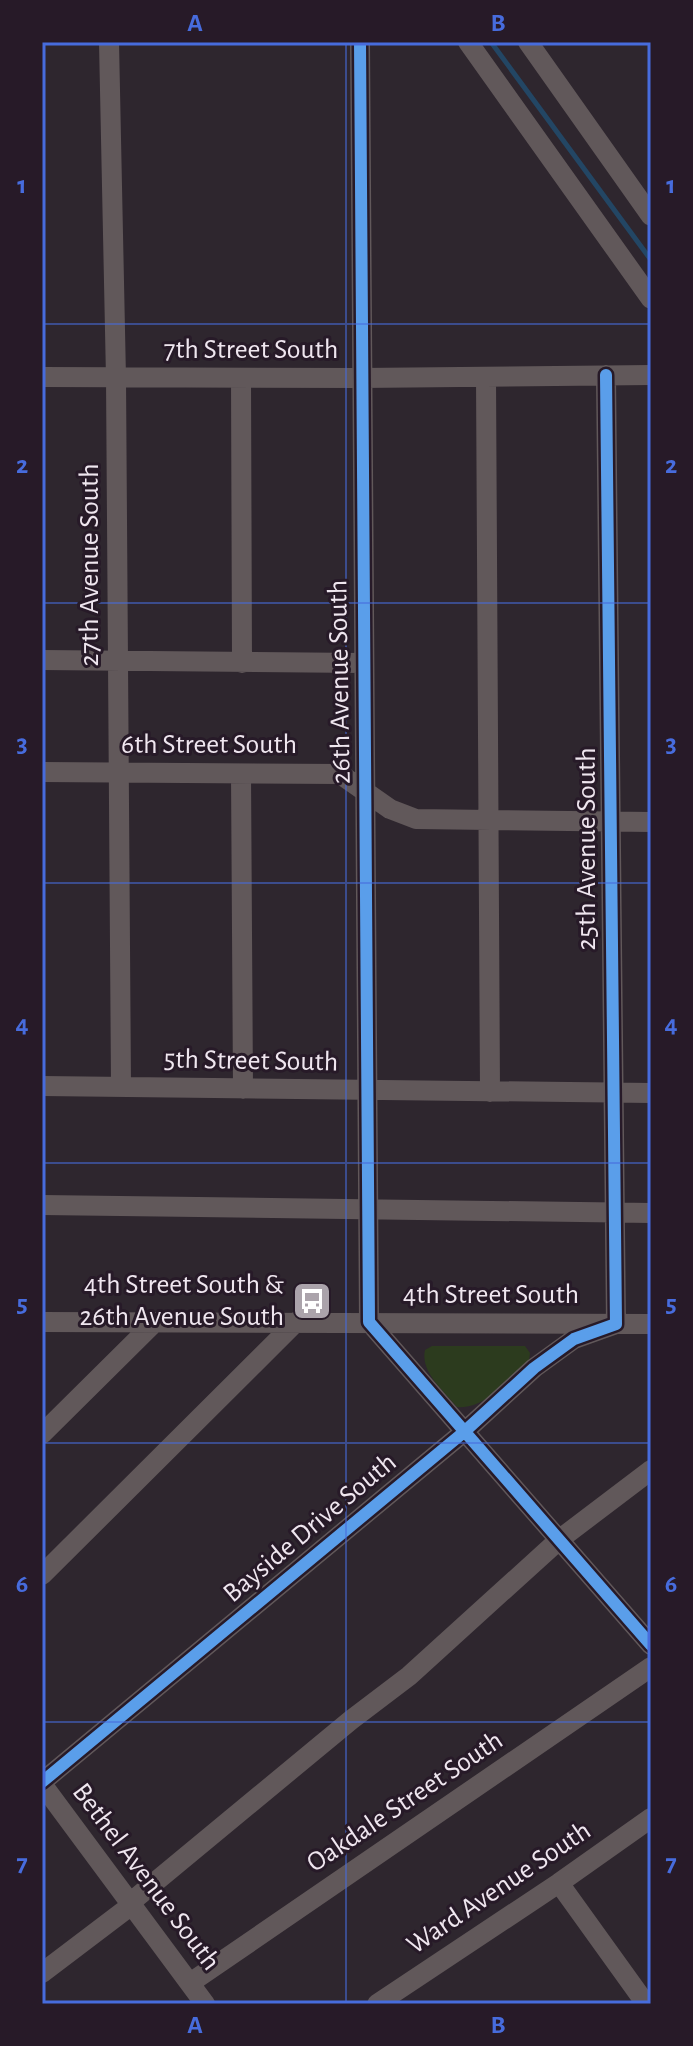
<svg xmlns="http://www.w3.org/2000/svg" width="693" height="2046" font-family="'Alegreya Sans',sans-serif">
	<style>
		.green { fill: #2c3b1e }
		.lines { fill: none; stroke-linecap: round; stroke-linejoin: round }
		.stream { stroke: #234664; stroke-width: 5 }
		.minor { stroke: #61585a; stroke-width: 20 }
		.cycleway-casing { stroke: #271a28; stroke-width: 17 }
		.cycleway { stroke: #5a9eea; stroke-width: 12 }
		.grid { fill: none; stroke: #476cdd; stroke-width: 2; stroke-opacity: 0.55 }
		.labels { text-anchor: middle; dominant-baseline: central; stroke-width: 6; stroke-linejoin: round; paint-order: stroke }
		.street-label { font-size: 28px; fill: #efe6ef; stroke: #271a28 }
		.poi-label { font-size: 28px; fill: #efe6ef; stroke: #271a28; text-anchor: end }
		.neatline { fill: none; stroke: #476cdd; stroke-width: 3 }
		.grid-label { font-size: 26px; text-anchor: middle; font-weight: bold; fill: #476cdd }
	</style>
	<rect width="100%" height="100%" fill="#2e262e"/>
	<path class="green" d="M432,1346H525L530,1353L529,1361C509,1379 485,1410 457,1407C444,1391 420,1372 425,1350Z"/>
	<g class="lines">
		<path class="stream" d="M491,42L651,260"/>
		<path class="minor" d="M109,42L116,378L121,1087
			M360,42L369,1322L651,1645
			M468,42L651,299
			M528,42L651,216
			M42,377L361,378L651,375
			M486,377L490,1092
			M241,378L242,663
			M42,660L363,663
			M42,772L340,774L390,809L416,819L651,822
			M241,774L243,1089
			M42,1086L651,1093
			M42,1205L651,1213
			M42,1322L651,1324
			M42,1434L155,1322
			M42,1575L296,1322
			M42,1782L464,1432L534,1368L574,1339L616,1324L606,375
			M42,1784L205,2004
			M559,1883L646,2004
			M131,1902L351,1720L409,1676L560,1539L651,1470
			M42,1973L133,1904
			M190,1983L651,1667
			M377,2004L559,1883L651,1818"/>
		<g class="cycleway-casing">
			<path id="cycleway" d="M360,42L369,1322L651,1645
				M42,1782L464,1432L534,1368L574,1339L616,1324L606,375"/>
		</g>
		<use href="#cycleway" class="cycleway"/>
	</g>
	<path class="grid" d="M346,42V2004M42,324H651M42,603H651M42,883H651M42,1163H651M42,1443H651M42,1722H651"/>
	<defs>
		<g id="bus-square" transform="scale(2)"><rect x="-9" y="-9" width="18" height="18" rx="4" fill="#aba3ab" stroke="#271a28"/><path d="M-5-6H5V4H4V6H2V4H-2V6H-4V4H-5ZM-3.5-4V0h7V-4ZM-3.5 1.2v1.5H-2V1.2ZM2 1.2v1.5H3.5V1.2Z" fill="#fff"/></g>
	</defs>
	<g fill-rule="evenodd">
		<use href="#bus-square" x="312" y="1301"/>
	</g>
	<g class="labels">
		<g class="street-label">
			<text x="251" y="350">7th Street South</text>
			<text transform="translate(90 565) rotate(-90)">27th Avenue South</text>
			<text transform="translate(340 682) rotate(-91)">26th Avenue South</text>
			<text x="209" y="745">6th Street South</text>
			<text transform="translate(587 849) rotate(-90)">25th Avenue South</text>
			<text transform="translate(251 1061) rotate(1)">5th Street South</text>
			<text x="491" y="1295">4th Street South</text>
			<text transform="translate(310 1528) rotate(-40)">Bayside Drive South</text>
			<text transform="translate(405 1802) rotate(-34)">Oakdale Street South</text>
			<text transform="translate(146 1877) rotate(53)">Bethel Avenue South</text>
			<text transform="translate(499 1888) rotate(-34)">Ward Avenue South</text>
		</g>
		<g class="poi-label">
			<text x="284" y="1285">4th Street South &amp;<tspan x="284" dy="32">26th Avenue South</tspan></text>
		</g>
	</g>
	<rect width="693" height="2046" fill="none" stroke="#271a28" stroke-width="88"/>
	<rect x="44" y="44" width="605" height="1958" class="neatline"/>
	<g class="grid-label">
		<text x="195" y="31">A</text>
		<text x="498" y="31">B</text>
		<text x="22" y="193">1</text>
		<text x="671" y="193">1</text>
		<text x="22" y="473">2</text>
		<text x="671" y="473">2</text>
		<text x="22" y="752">3</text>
		<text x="671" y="752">3</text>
		<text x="22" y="1032">4</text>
		<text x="671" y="1032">4</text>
		<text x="22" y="1312">5</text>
		<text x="671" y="1312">5</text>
		<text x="22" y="1592">6</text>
		<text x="671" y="1592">6</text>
		<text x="22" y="1871">7</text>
		<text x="671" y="1871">7</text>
		<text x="195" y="2033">A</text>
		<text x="498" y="2033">B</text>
	</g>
</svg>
